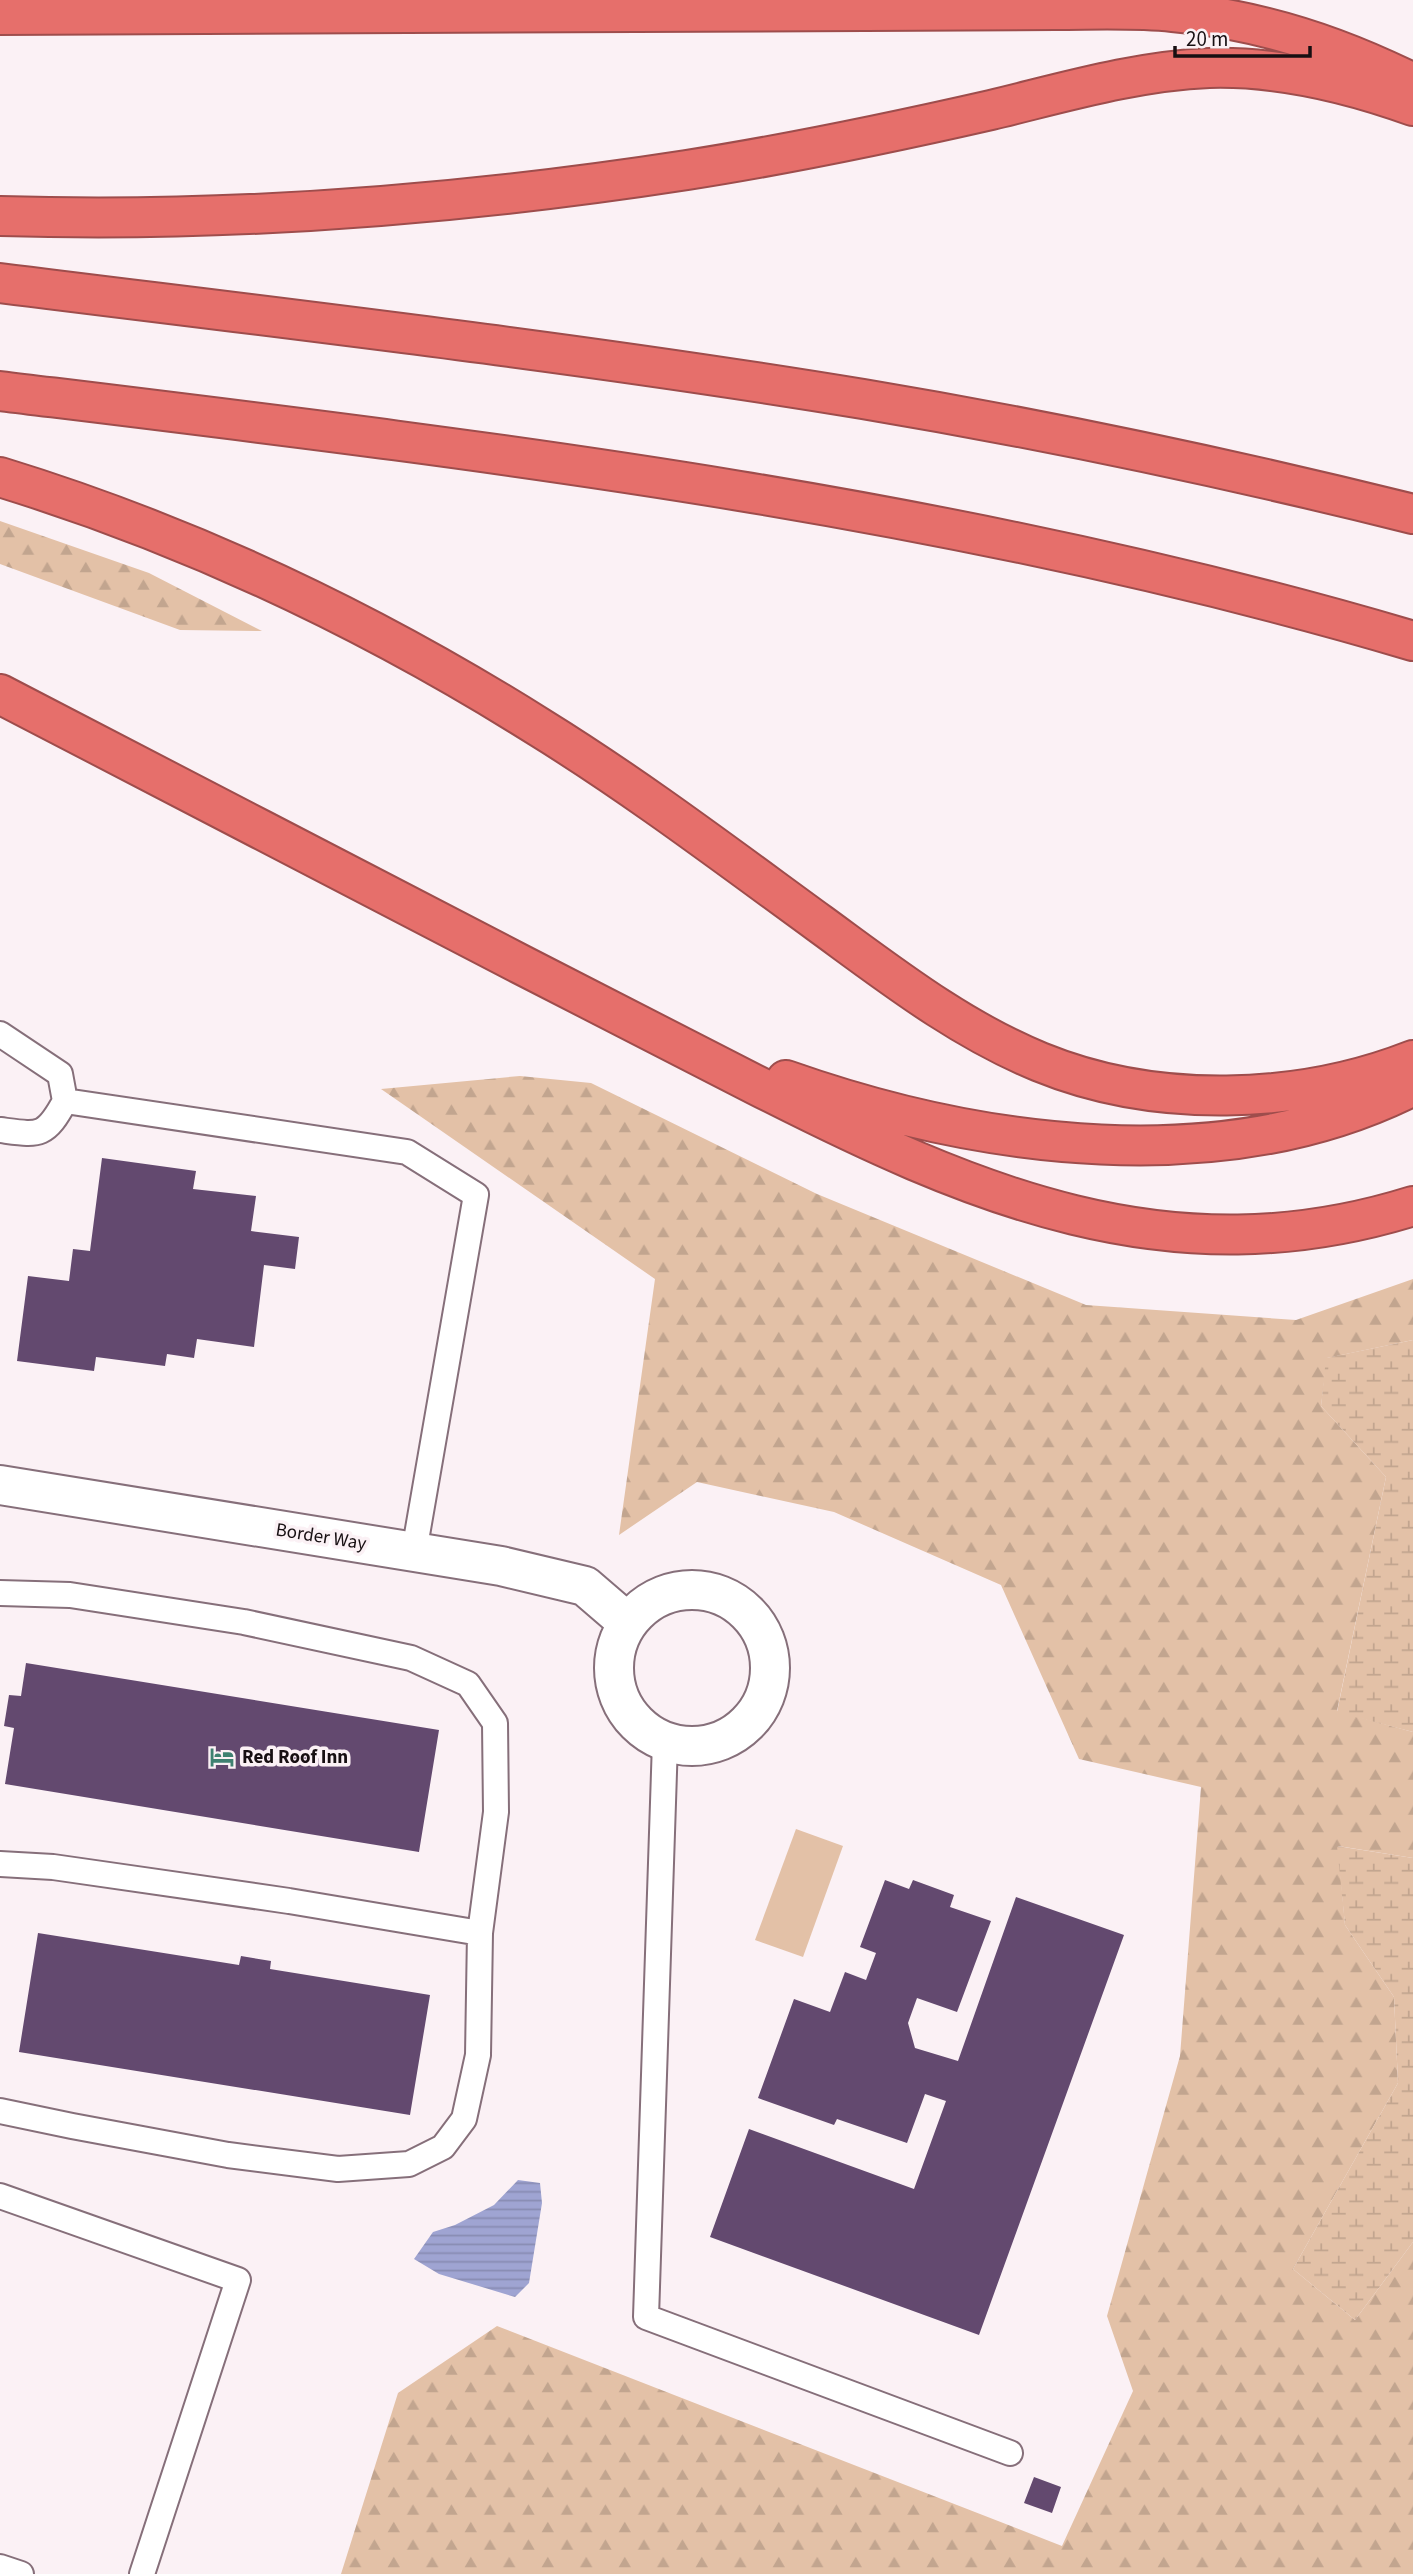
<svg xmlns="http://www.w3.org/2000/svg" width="1413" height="2574" font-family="'Source Sans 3',sans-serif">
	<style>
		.grass { fill: #e3c1a7 }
		.forest { fill: url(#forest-firs) }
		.wetland { fill: url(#wetland-marsh) }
		.water { fill: url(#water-rules) }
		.building { fill: #63496f }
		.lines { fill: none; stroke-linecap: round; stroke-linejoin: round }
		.lane-casing { stroke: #866f7a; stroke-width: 28 }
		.street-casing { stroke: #866f7a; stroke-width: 42 }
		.highway-casing { stroke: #9e4d4c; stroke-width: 42 }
		.lane { stroke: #fff; stroke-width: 24 }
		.street { stroke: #fff; stroke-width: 38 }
		.highway { stroke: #e66f6b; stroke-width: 38 }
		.labels { text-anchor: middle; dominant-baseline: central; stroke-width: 7; stroke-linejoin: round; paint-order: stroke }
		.street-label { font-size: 19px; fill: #170f12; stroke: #fbf1f5 }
		.poi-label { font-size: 19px; font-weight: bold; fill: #170f12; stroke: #fbf1f5; text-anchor: start }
	</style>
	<defs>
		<pattern id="forest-firs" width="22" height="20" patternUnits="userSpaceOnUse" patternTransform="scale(1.75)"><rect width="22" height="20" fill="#e3c1a7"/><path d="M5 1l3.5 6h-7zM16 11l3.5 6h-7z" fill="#c2a58f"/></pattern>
		<pattern id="wetland-marsh" width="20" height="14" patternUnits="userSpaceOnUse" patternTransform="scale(1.75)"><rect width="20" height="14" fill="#e3c1a7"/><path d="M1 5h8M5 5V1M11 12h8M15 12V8" fill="none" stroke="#c2a58f"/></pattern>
		<pattern id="water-rules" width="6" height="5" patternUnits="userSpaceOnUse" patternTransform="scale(1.75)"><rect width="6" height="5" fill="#9fa4d2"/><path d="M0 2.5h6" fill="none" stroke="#888cb3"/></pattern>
	</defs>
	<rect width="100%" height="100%" fill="#fbf1f5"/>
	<path class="grass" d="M796,1829L843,1846L803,1957L755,1940Z"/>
	<path class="forest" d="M0,521L149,573L262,631L180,630L0,564Z
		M520,1076L591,1083L817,1194L1086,1305L1296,1320L1413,1279V1340L1327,1358L1321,1406L1386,1477L1337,1711L1413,1732V1858L1338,1846L1345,1925L1394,1997L1398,2083L1293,2269L1355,2320L1413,2242V2574H341L398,2393L497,2326L1062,2546L1133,2391L1107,2316L1180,2056L1201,1787L1079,1759L1001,1585L834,1512L697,1482L619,1535L655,1279L381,1089Z"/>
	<path class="wetland" d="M1413,1340V1732L1337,1712L1386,1477L1321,1406L1326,1358Z
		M1337,1846L1413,1858V2242L1355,2320L1293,2269L1398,2083L1394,1997L1345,1925Z"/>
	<path class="water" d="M518,2180L540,2183L542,2203L529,2283L515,2297L439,2274L414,2259L433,2232L455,2225L494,2205Z"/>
	<path class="building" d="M102,1158L196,1171L193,1189L256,1196L251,1231L299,1237L295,1269L264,1265L254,1347L197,1339L194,1358L167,1354L165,1366L96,1357L94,1371L17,1361L28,1276L69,1281L73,1249L90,1251Z
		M26,1663L439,1730L419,1852L5,1784L14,1728L4,1726L9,1695L21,1696Z
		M885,1880L909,1889L913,1880L954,1895L950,1907L991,1921L957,2012L917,1998L908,2023L915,2048L958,2061L1016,1897L1124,1935L979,2335L710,2237L749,2129L914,2189L946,2101L925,2094L907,2143L837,2119L834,2125L758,2098L794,1999L830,2012L845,1972L866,1980L876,1953L860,1947Z
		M38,1933L239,1965L241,1956L271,1961L270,1969L430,1995L410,2115L19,2052Z
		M1034,2477L1061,2487L1052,2513L1024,2503Z"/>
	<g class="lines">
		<g class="lane-casing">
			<path id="lane" d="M0,1034L60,1074L65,1101
				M0,1130C39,1135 45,1138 65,1101L407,1152L476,1195L414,1552
				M0,1593L70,1595L244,1622L411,1658L468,1684L495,1723L496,1812L480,1933L289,1901L53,1867L0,1864
				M665,1742L646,2317L1010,2453
				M0,2111L72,2126L228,2155L338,2169L409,2164L443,2147L464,2119L478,2055L480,1933
				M0,2196L238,2280L142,2574
				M0,2567L21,2574"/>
		</g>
		<g class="street-casing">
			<path id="street" d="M0,1485L501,1566L585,1586L628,1623
				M614 1668a78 78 0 1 1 156 0a78 78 0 1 1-156 0Z"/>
		</g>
		<g class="highway-casing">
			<path id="highway" d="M0,15L1055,10C1094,10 1134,8 1173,12C1258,19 1337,45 1413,83
				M0,216C230,223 460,205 687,170C789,154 890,133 991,110C1062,93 1135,71 1209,68C1278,66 1349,83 1413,106
				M0,283C288,319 577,352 863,399C1048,430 1232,469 1413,514
				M0,391C475,449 952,504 1413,641
				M0,477C189,535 372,622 539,727C636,787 727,856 819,923C889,974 959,1029 1040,1062C1155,1109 1298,1105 1413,1060
				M0,694C174,784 348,875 522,965C600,1005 678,1045 756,1085C970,1194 1170,1282 1413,1206
				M786,1080C979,1148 1224,1182 1413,1086"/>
		</g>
		<use href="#lane" class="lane"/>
		<use href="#street" class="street"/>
		<use href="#highway" class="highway"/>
	</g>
	<defs>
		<g id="hotel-bare" transform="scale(1.89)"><path d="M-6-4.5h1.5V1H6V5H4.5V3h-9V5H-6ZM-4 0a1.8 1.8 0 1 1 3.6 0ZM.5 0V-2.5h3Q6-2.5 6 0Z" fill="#3f8171" stroke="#fbf1f5" stroke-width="2.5" paint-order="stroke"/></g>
	</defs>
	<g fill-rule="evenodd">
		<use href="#hotel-bare" x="222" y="1757"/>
	</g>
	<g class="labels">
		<g class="street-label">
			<text transform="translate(321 1537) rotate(9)">Border Way</text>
		</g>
		<g class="poi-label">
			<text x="242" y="1757">Red Roof Inn</text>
		</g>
	</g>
	<path d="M1175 46v10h135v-10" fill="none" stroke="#170f12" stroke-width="3.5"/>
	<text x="1186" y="46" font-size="21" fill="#170f12" stroke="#fbf1f5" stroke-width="5" paint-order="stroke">20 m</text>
</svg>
